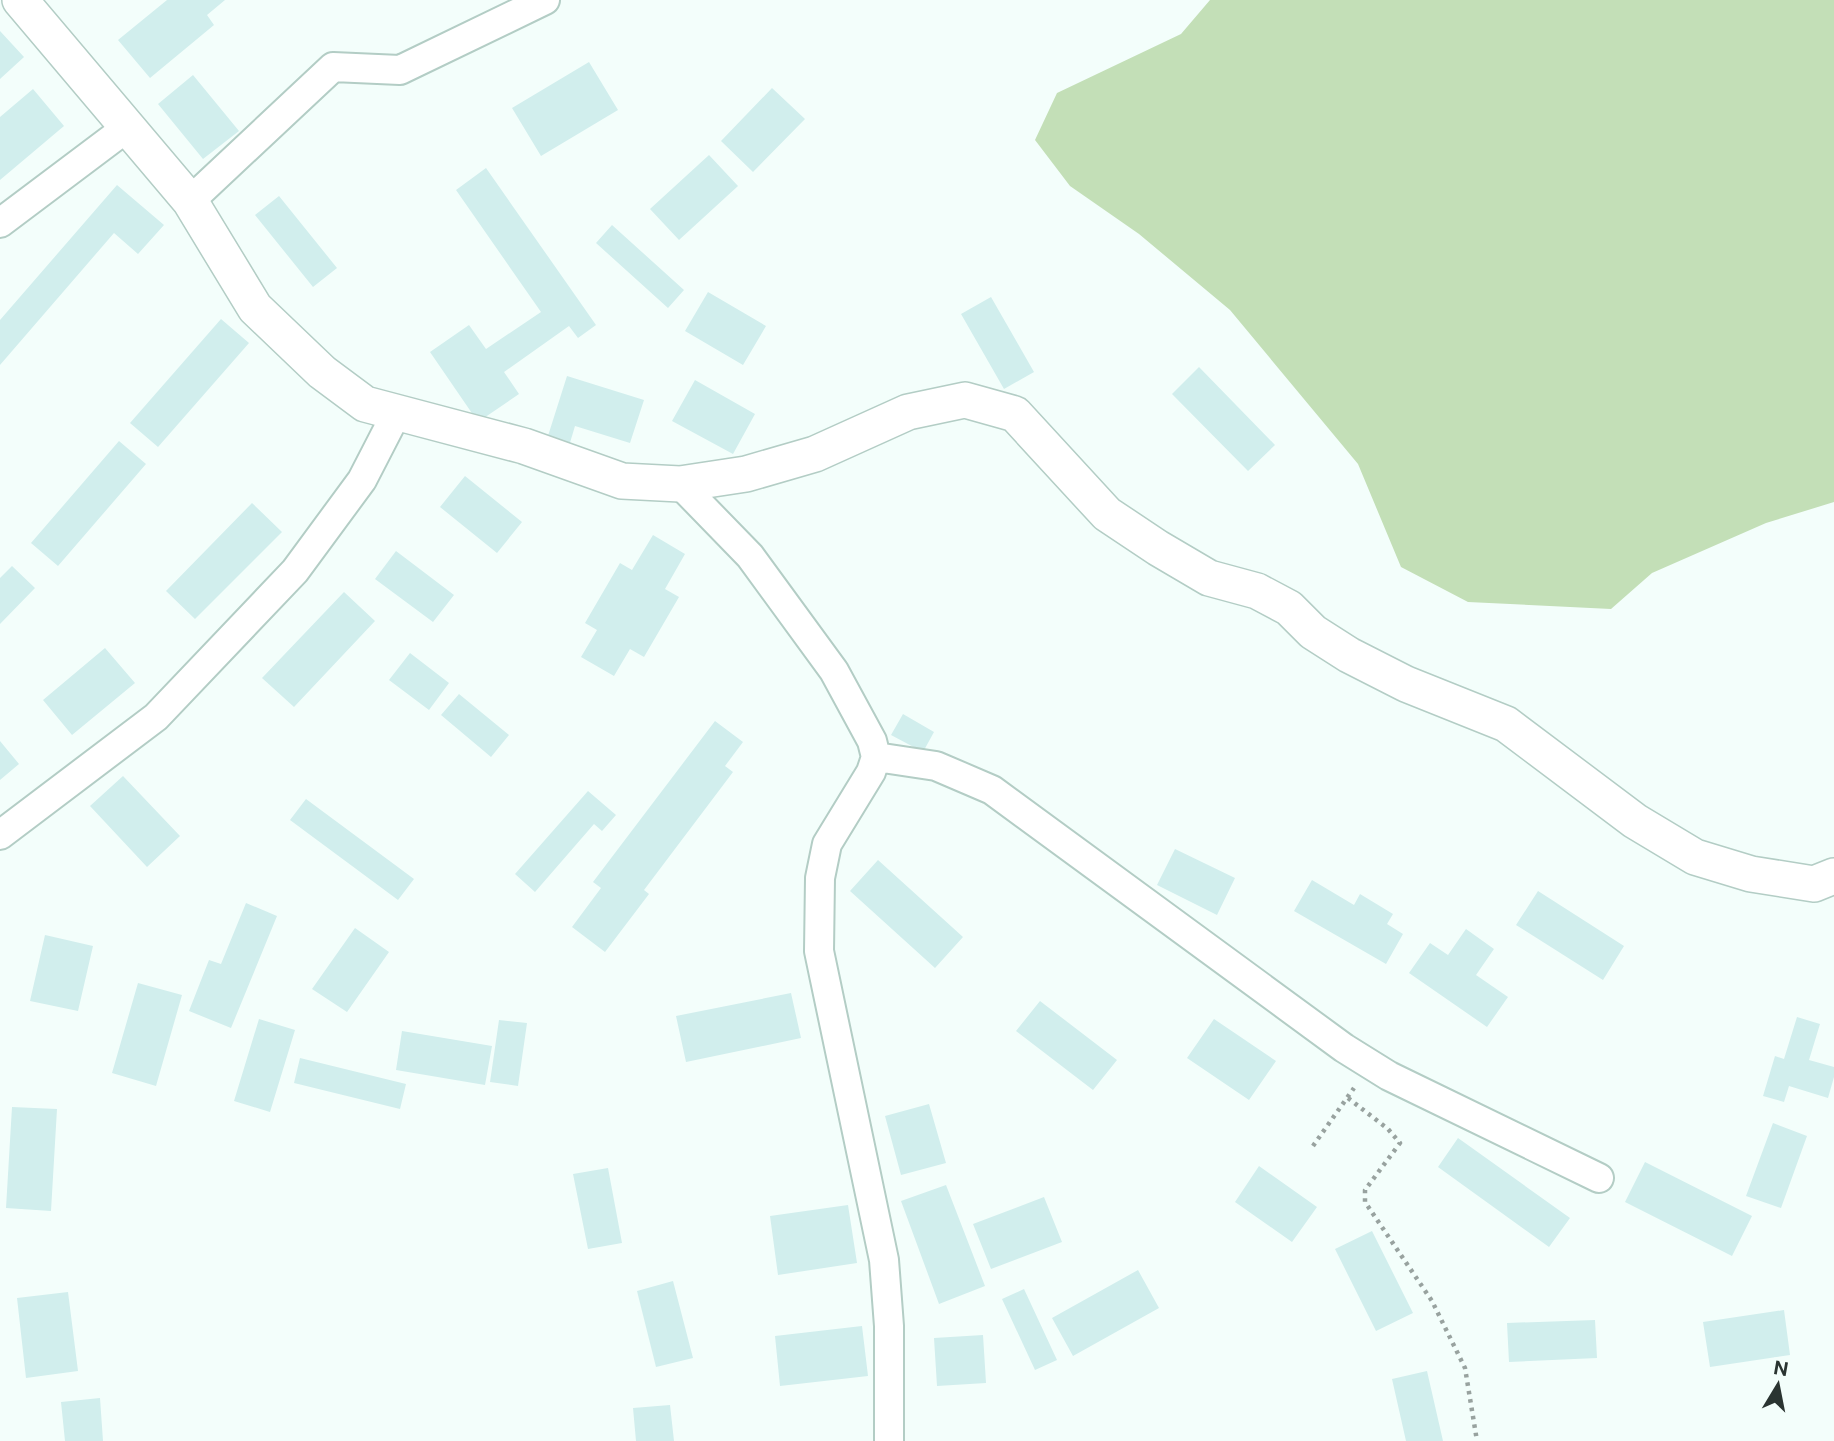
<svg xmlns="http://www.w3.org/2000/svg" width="1834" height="1441" font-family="'Public Sans',sans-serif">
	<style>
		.green { fill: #c3dfb7 }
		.building { fill: #d1eeed }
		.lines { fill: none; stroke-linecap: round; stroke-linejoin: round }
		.minor-casing { stroke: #b3cdc5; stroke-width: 32 }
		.tertiary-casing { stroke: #b3cdc5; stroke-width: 38 }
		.path { stroke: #98a29f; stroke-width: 4.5; stroke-dasharray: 3.5 5; stroke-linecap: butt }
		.minor { stroke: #fff; stroke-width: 28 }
		.tertiary { stroke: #fff; stroke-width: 35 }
	</style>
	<rect width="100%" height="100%" fill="#f3fefb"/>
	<path class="green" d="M1210,0H1834V502L1766,523L1652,573L1611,609L1468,602L1401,567L1358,464L1230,310L1139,234L1070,186L1035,140L1057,93L1181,34Z"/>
	<path class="building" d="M167,0H225L207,15L214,25L150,78L118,40Z
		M0,31L24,57L0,79Z
		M589,62L618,110L541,156L512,108Z
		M193,75L239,131L203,159L158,104Z
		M772,88L805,119L753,172L721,141Z
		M33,89L64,126L0,180V117Z
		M709,155L738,186L679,240L650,209Z
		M486,168L596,325L578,338L569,326L504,372L519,394L478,422L430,352L469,325L486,349L541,312L456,190Z
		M117,185L164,225L138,254L114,233L0,365V320Z
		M279,196L337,268L313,287L255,215Z
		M612,225L684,290L668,308L596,243Z
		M708,292L766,326L743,365L685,331Z
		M991,297L1034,372L1004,389L961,314Z
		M221,319L249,343L158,447L130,423Z
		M1199,367L1275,445L1248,471L1172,394Z
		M567,376L644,400L630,443L575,426L569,446L547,439Z
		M695,380L755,414L733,454L672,421Z
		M119,441L146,464L58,566L31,543Z
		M465,476L522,522L497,553L440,507Z
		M252,503L282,532L195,619L166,591Z
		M653,535L685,554L665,589L679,597L644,657L630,649L614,676L581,657L597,630L585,623L620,563L632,570Z
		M396,551L454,595L433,622L375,579Z
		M12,566L35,588L0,624V578Z
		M344,592L375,621L294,707L262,678Z
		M105,648L135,683L72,735L43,700Z
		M410,653L449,683L429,710L389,680Z
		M459,694L509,735L491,757L441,715Z
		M903,714L934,732L923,752L891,735Z
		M715,721L743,742L725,766L733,772L644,890L649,894L605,952L572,927L601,888L593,882Z
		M0,741L19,764L0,780Z
		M123,776L180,836L147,867L90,806Z
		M588,791L616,815L602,831L594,824L535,892L515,874Z
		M306,799L414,879L398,900L290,820Z
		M1175,849L1235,878L1217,915L1157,885Z
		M878,860L963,937L935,968L850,891Z
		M1312,880L1354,905L1360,894L1393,914L1387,924L1403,934L1386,964L1294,911Z
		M1538,891L1624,946L1603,980L1516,925Z
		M246,903L277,916L231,1028L189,1011L209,960L221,964Z
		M355,928L389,952L347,1012L312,989Z
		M1466,929L1494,949L1476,975L1508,997L1487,1027L1409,973L1430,943L1448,955Z
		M45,935L93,946L78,1011L30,1001Z
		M138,983L182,995L156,1086L112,1073Z
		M791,993L801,1038L686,1062L676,1016Z
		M1040,1001L1117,1060L1093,1090L1016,1031Z
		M1797,1017L1820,1024L1809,1060L1834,1067V1077L1828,1098L1789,1086L1784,1102L1763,1096L1775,1056L1784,1059Z
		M259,1019L295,1030L270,1112L234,1101Z
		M1214,1019L1276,1061L1249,1100L1187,1058Z
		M499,1020L527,1023L518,1086L490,1082Z
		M402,1031L492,1046L485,1085L396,1070Z
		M300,1058L406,1084L400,1109L294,1083Z
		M929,1104L946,1163L901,1175L885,1116Z
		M12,1107L57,1109L51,1211L6,1208Z
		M1773,1123L1807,1136L1781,1208L1746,1196Z
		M1458,1138L1570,1218L1549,1247L1438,1167Z
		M1645,1162L1752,1216L1732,1256L1625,1202Z
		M1259,1166L1317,1207L1292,1242L1235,1202Z
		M608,1168L622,1243L588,1249L573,1174Z
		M946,1185L985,1286L939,1304L901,1201Z
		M1044,1197L1062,1242L991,1269L973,1224Z
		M848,1205L857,1263L778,1275L770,1216Z
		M1372,1231L1413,1313L1376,1331L1335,1249Z
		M1138,1270L1159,1308L1073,1356L1052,1318Z
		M673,1281L693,1358L656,1367L637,1291Z
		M1024,1289L1057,1360L1035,1370L1002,1299Z
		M68,1292L78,1371L26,1378L17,1298Z
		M1784,1310L1790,1355L1710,1367L1703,1322Z
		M1595,1320L1597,1358L1509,1362L1507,1323Z
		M862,1326L868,1376L780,1386L775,1336Z
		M983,1335L986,1383L937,1386L934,1338Z
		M1427,1371L1443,1441H1406L1392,1379Z
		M100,1398L103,1441H65L61,1402Z
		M670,1405L674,1441H636L633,1408Z"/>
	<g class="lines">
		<g class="minor-casing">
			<path id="minor" d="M190,201L333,67L400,70L545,0
				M0,223L129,126
				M680,484L750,556L834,671L872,741L876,757L871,772L827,844L820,878L819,951L884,1260L889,1326V1441
				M876,757L936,766L992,790L1344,1048L1389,1076L1599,1178
				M0,835L156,717L295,571L362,480L396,414"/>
		</g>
		<g class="tertiary-casing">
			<path id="tertiary" d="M20,0L190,201L255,308L322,372L365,404L524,446L622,481L680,484L746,474L815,454L908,412L965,400L1015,414L1107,514L1158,548L1209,578L1257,591L1289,608L1313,632L1349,655L1406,684L1506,724L1635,821L1695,857L1751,874L1814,884L1834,876"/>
		</g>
		<path class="path" d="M1348,1098L1388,1129L1400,1143L1365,1190V1202L1432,1301L1465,1368L1477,1441
			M1313,1146L1354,1088"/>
		<use href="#minor" class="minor"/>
		<use href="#tertiary" class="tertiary"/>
	</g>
	<g transform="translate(1778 1385) rotate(10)" stroke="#f3fefb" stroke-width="5" paint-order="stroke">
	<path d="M0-5L12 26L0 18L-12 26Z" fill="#2a3431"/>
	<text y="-10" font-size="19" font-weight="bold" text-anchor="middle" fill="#2a3431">N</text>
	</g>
</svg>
